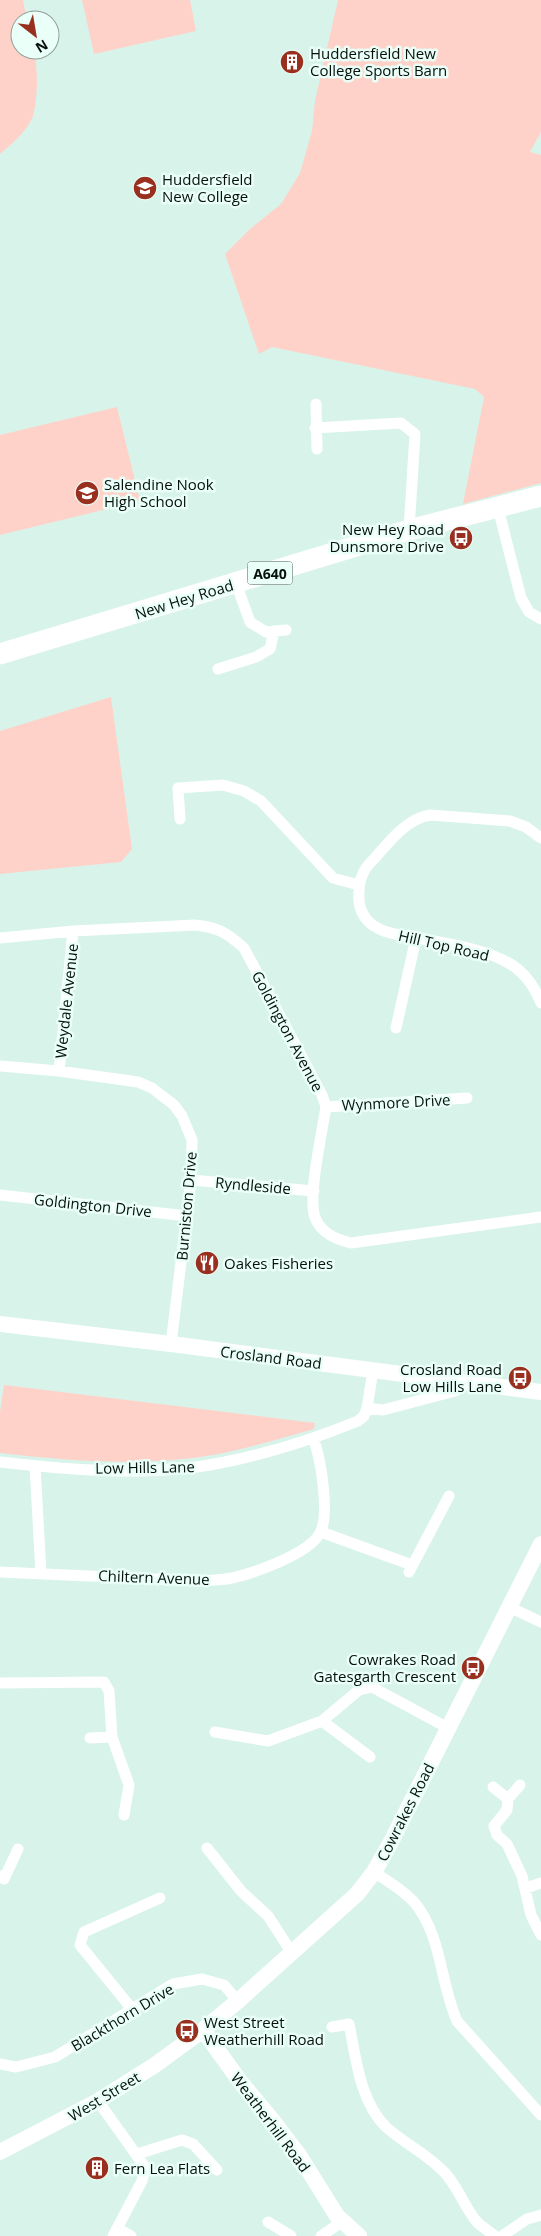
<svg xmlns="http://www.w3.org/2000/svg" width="541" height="2236" font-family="'Open Sans',sans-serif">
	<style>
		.green { fill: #ffd2c9 }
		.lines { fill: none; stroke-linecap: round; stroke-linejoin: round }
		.street { stroke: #fff; stroke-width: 11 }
		.secondary { stroke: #fff; stroke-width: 16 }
		.highway { stroke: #fff; stroke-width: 21 }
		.labels { text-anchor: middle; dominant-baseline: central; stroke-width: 5; stroke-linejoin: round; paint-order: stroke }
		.shield { fill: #e9fff7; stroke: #4b5853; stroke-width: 1 }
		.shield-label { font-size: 14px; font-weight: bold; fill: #07100d }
		.poi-label { font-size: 15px; fill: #07100d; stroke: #e9fff7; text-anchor: start }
		.street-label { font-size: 15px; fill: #07100d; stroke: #e9fff7 }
	</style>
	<rect width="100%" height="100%" fill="#d8f3ea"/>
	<path class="green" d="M0,0H23L27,20H20V50H34C38,69 38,97 33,116C28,130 11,145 0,154Z
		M82,0H190L196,31L94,54Z
		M338,0H541V132L530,152L541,155V483L463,504L484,397L475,389L272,347L259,354L225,254L250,229L281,204L300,173L312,131L315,101Z
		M117,407L140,501L0,535V435Z
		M111,697L132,849L121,862L0,874V731Z
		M4,1385L315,1423L314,1429C271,1441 228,1455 183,1459C123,1465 61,1460 0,1453V1412Z"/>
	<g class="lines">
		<path class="street" d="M316,404L317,449
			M315,428L401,423L415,434L409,530
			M498,508L521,598L529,612L541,619
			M236,583L250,622L266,632L286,630
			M218,669L256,657L270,649L274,631
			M180,819L178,788L223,785L244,791L261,801L333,878L359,885
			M541,838L526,827L510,821L430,815C406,819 389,842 374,859C364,868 359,879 359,892C358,904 361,915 370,923C383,934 401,935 417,938C447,944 485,948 512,965C526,974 535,988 541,1003
			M0,938L73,931L195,925C218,927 227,933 244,948L322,1095L326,1107C322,1132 309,1191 314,1214C318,1232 335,1239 351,1243L541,1217
			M396,1028L416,938
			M0,1066L59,1071L138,1082L152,1088L174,1105L182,1116L192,1140L191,1180L171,1344
			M59,1071L73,931
			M326,1107L467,1098
			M191,1180L314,1191
			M0,1195L187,1216
			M367,1408L373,1370
			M0,1462C69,1470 152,1477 220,1463C267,1454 314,1439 358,1421L364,1416L367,1408L383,1410L455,1391L463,1382
			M35,1466L41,1573
			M321,1532L412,1565
			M0,1572L201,1581C211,1580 222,1580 232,1578C254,1573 309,1554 320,1533C330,1515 321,1458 313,1438
			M409,1572L449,1496
			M509,1607L541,1622
			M0,1683L104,1682L109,1691L112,1737L129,1785L124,1815
			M322,1721L370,1757
			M215,1732L268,1741L322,1721L359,1690L372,1687L448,1728
			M90,1738L112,1737
			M520,1785L508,1799L507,1810L494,1826L497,1835L507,1844L522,1876L531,1915L541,1935
			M493,1787L508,1799
			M207,1848L241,1891L268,1916L292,1953
			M374,1872C388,1881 403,1890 414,1902C442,1935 440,1983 457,2021L541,2115
			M0,1876L4,1879L18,1849
			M526,1888L541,1883
			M132,2009L80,1945L84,1932L160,1898
			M332,2027L349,2024C356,2058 360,2102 386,2127C405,2144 429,2155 446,2174C459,2189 466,2210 477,2222C482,2227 489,2231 495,2236
			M0,2064L16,2067L55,2057L173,1984L202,1979L224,1985L238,2001
			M98,2101L145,2167L142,2181L113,2236
			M137,2154L182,2140L193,2144L217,2170
			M268,2222L291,2236
			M117,2228L131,2236
			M321,2236L343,2221
			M502,2236L527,2219L541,2215"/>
		<path class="secondary" d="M0,1324L171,1344L541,1392
			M203,2030L242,2084L273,2121L299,2155L337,2216L359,2236
			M0,2152L98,2101L155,2065L203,2030L238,2001L357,1894L374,1872L391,1842L541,1544"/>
		<path class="highway" d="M0,654L409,530L541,496"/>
	</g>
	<defs>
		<g id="building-disc" transform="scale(1.25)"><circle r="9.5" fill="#992f1f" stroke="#e9fff7"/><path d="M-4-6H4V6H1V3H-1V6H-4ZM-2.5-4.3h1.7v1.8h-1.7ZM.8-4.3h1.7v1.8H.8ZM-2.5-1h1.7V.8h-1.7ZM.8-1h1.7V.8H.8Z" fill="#fff"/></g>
		<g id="university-disc" transform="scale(1.25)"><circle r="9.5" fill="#992f1f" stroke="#e9fff7"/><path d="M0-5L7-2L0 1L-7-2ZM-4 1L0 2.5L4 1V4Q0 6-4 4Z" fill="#fff"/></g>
		<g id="school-disc" transform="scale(1.25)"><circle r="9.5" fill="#992f1f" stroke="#e9fff7"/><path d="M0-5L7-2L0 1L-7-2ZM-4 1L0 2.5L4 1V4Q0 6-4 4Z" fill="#fff"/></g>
		<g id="bus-disc" transform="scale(1.25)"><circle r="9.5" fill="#992f1f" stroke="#e9fff7"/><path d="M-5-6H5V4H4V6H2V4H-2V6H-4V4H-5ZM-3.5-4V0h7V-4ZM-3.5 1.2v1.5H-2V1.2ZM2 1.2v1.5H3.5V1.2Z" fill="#fff"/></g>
		<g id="restaurant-disc" transform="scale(1.25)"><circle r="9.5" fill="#992f1f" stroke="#e9fff7"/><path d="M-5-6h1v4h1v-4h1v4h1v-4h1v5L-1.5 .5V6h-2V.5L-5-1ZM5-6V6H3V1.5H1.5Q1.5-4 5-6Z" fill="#fff"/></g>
	</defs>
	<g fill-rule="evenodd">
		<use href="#building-disc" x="292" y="62"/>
		<use href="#university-disc" x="145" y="188"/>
		<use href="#school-disc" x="87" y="493"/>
		<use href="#bus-disc" x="461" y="538"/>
		<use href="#restaurant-disc" x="207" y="1263"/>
		<use href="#bus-disc" x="520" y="1378"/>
		<use href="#bus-disc" x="473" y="1668"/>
		<use href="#bus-disc" x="187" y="2031"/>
		<use href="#building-disc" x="97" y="2168"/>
	</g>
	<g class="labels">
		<rect class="shield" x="247.5" y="561.5" width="45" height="23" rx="4"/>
		<g class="shield-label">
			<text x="270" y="573">A640</text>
		</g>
		<g class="poi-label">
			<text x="310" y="53">Huddersfield New<tspan x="310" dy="17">College Sports Barn</tspan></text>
			<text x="162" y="179">Huddersfield<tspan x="162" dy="17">New College</tspan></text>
			<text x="104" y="484">Salendine Nook<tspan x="104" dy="17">High School</tspan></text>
			<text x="444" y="529" text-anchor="end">New Hey Road<tspan x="444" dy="17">Dunsmore Drive</tspan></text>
			<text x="224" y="1263">Oakes Fisheries</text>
			<text x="502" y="1369" text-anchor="end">Crosland Road<tspan x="502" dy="17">Low Hills Lane</tspan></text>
			<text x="456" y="1659" text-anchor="end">Cowrakes Road<tspan x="456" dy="17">Gatesgarth Crescent</tspan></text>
			<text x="204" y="2022">West Street<tspan x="204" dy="17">Weatherhill Road</tspan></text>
			<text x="114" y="2168">Fern Lea Flats</text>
		</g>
		<g class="street-label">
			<text transform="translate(184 599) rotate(-17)">New Hey Road</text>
			<text transform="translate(444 945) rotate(13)">Hill Top Road</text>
			<text transform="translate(66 1001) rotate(-84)">Weydale Avenue</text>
			<text transform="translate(288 1031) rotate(62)">Goldington Avenue</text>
			<text transform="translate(396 1102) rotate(-3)">Wynmore Drive</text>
			<text transform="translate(253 1185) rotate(5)">Ryndleside</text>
			<text transform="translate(93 1205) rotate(6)">Goldington Drive</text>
			<text transform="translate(186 1206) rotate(-85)">Burniston Drive</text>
			<text transform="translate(271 1357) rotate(7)">Crosland Road</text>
			<text transform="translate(145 1467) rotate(-1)">Low Hills Lane</text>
			<text transform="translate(154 1577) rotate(2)">Chiltern Avenue</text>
			<text transform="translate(405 1812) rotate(-63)">Cowrakes Road</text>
			<text transform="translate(122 2017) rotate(-31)">Blackthorn Drive</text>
			<text transform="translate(104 2096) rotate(-31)">West Street</text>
			<text transform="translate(271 2122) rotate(53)">Weatherhill Road</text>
		</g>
	</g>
	<g transform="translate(35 35) rotate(149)"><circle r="24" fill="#e9fff7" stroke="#8f9f99"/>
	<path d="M0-4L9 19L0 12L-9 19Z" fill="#992f1f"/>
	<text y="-8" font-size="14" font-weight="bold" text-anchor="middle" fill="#07100d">N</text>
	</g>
</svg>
